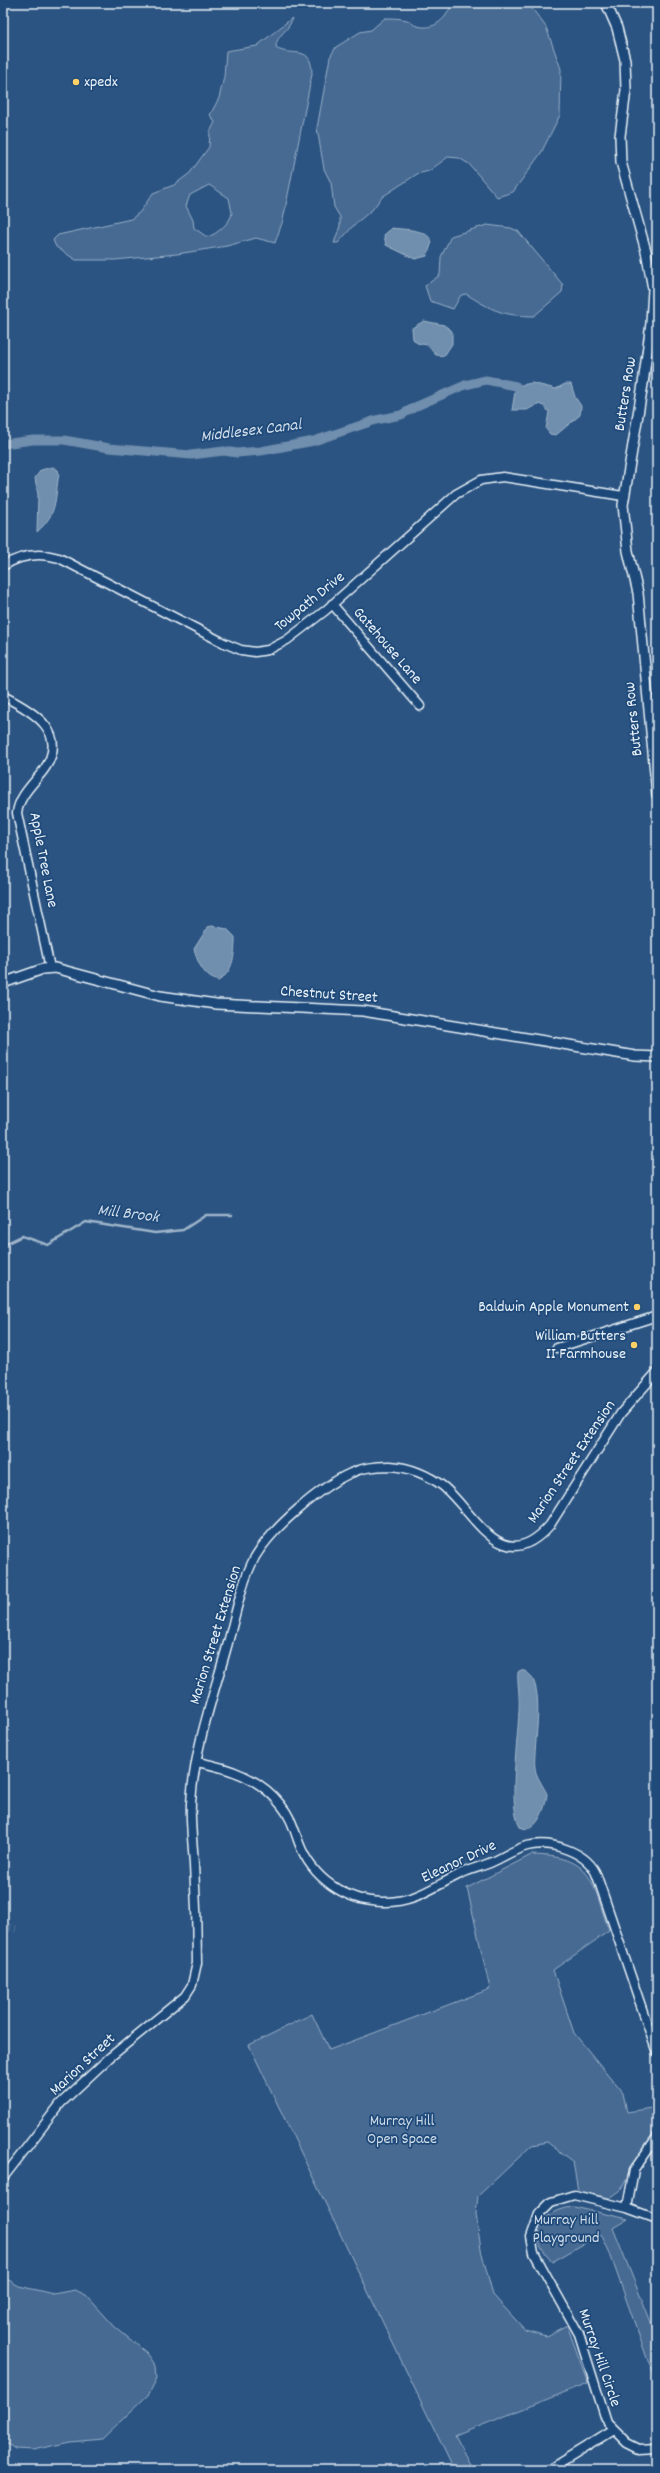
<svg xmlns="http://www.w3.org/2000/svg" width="660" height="2473" font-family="Dekko,sans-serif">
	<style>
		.green { fill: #476b93; stroke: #98aec6; fill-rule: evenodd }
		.water { fill: #708ead; stroke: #a0b6cb }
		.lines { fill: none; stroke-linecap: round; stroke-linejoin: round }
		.stream { stroke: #a0b6cb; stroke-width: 2.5 }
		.canal { stroke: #708ead; stroke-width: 9 }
		.minor-tunnel { stroke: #476c94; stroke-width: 8; stroke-dasharray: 8 4; stroke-linecap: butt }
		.minor-casing { stroke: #e8f1f8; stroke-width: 11 }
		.tertiary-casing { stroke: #e8f1f8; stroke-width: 12 }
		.minor { stroke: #1f4a7a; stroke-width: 8 }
		.tertiary { stroke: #1f4a7a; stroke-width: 9 }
		.poi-dot { fill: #ffd166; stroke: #1f4a7a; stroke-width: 1.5 }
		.labels { text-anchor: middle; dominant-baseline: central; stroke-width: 3.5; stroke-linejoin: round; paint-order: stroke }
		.poi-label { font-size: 16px; fill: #e8f1f8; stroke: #1f4a7a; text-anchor: end }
		.street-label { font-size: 16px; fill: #e8f1f8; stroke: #1f4a7a }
		.park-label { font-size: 16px; fill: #d0dde9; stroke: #1f4a7a }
		.water-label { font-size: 17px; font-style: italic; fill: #d0dde9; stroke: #1f4a7a }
	</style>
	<rect width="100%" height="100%" fill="#2b5482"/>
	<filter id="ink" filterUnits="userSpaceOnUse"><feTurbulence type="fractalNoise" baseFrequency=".025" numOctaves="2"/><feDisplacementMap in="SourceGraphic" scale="8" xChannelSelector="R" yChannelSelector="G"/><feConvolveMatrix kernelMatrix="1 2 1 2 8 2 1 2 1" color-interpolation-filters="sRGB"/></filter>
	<g filter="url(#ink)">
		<path class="green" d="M452,3H528L546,27L561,69L560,115L541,153L513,192L497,197L469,164L459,158L448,157L429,171L417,174L382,197L372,210L355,224L338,243H334L340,226V217L334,207L331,183L324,169L317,128L330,57L336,47L360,32L371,30L385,18C391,18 400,18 407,20C410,21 413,25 417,26C435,31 447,18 452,3Z
			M292,18C291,30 275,35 276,48C292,58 312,43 312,74L283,220L275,243L256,238L227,246L177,254L115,260H76L56,247L53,240L58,235L131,219L140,212L153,193L174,185L190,173L209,147L210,132L215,122L210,115L219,98L224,77L226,51L257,46ZM209,185L229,198L232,213C231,222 216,235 207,237L194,228L193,220L186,206L190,195Z
			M487,225L511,228L518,231L563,285L562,292L534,316C502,316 492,310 466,294L461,295L453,309L430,301L425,286L440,275L441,257L451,236Z
			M657,338V380L649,383Z
			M531,1855C594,1856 591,1880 609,1931L553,1970L574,2033L623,2093L627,2112L651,2108L657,2104V2130L631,2170L621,2190L610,2198L578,2191L573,2162L547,2142L532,2145L478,2196L476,2214L481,2250L493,2295L525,2330L546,2336L567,2325L588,2383L455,2436L473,2470H454L249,2045L312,2014L329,2050L490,1989L467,1888Z
			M574,2207L628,2219L613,2228L657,2338V2379L648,2361L609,2251L601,2234L552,2262C548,2257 543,2252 541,2247C529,2223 555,2208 574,2207Z
			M3,2274L5,2278L19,2286L53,2294L75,2290L86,2295L115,2327L147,2353L156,2366L157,2378L149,2394L102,2439L70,2442L33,2450L15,2449L3,2441Z"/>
		<path class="water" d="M392,228C404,230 427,228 432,242L427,256L415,259L386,245L384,235Z
			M424,321L444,325L452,331V344L444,356L436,355L427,345L417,343L413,339L412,328Z
			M532,383L556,389L565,384H571L575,397L581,406L580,415L556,435L550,434L546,429L549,412L544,406L538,404L527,410H512L516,386Z
			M53,467L58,470L59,474C54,500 59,512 37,532L38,495L35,478L41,470Z
			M212,926L227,929L235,937C235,953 234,972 218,981C205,978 197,962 194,949L208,927Z
			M521,1670C550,1675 532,1748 535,1768C536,1777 543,1785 547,1794C546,1805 539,1828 526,1829L520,1827C506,1803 521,1727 519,1696C519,1688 517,1680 518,1672Z"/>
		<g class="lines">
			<path class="stream" d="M3,1245L22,1236L48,1245L86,1222L155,1233L183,1230L206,1215H232"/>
			<path class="canal" d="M3,444L33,440H64L109,448L191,455L224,451L237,453L261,451L314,441L376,420L401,415L417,406L465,385L486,380L516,386"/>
			<path class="minor-tunnel" d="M3,1927L16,1929"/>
			<g class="minor-casing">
				<path id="minor" d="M3,566C20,555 39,552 59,558L224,643L241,650L255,652L268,650L287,640L326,610L456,494L481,480L503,477L623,496
					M332,604L420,706
					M3,696C33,711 71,733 43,771C33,784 19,796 17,813L50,968
					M557,1348L657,1316
					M197,1762C229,1768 260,1778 281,1805C291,1817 294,1829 299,1843C312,1878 345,1901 382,1902C413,1903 432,1888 458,1875C469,1869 481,1867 492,1862C504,1857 515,1849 527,1846C551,1840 588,1852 597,1876L657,2053
					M3,2178L61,2103L109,2058L185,1996L192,1985L197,1963C197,1931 196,1898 194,1865C193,1845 190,1824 191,1803C194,1750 212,1700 226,1650C235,1619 240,1585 255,1557C272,1528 321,1486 351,1473C363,1467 377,1466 390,1466C409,1467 429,1475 444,1487C476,1515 503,1579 550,1525L621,1413L657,1372
					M627,2208L634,2170L657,2137
					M657,2219L627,2208L574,2195L551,2202L539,2214L531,2237L534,2253L579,2334L607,2423L627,2443L639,2449L657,2448
					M548,2470L613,2430"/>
			</g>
			<g class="tertiary-casing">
				<path id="tertiary" d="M606,3L617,28L625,60L626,90L620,136L621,162L646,251L653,289L651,323L643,384L623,505L628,551L638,593L657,795
					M3,983L43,969L55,968L160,996L216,1004L363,1011L635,1056L657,1057"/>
			</g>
			<use href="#minor" class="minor"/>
			<use href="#tertiary" class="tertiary"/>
		</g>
	</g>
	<g class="poi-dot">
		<circle cx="76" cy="82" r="4"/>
		<circle cx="637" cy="1307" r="4"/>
		<circle cx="634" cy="1345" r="4"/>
	</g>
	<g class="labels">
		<g class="poi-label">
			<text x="84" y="82" text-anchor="start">xpedx</text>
			<text x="629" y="1307">Baldwin Apple Monument</text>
			<text x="626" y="1336">William Butters<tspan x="626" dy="18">II Farmhouse</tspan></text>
		</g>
		<g class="street-label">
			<text transform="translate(626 394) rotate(-81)">Butters Row</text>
			<text transform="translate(310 602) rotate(-39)">Towpath Drive</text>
			<text transform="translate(387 646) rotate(49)">Gatehouse Lane</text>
			<text transform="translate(634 719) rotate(-96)">Butters Row</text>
			<text transform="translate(43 860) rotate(79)">Apple Tree Lane</text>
			<text transform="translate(329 995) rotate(4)">Chestnut Street</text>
			<text transform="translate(572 1462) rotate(-56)">Marion Street Extension</text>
			<text transform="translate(216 1635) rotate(-73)">Marion Street Extension</text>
			<text transform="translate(459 1862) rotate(-25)">Eleanor Drive</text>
			<text transform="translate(83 2065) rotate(-43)">Marion Street</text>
			<text transform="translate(599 2358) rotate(71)">Murray Hill Circle</text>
		</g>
		<g class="park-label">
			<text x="402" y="2121">Murray Hill<tspan x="402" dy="18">Open Space</tspan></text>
			<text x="566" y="2220">Murray Hill<tspan x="566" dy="18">Playground</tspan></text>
		</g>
		<g class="water-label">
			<text transform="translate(251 432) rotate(-7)">Middlesex Canal</text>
			<text transform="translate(128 1215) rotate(7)">Mill Brook</text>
		</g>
	</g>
	<rect width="660" height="2473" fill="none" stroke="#1f4a7a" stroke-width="16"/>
	<rect x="8" y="8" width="644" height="2457" fill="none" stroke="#e8f1f8" stroke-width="1.5" filter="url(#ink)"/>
</svg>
